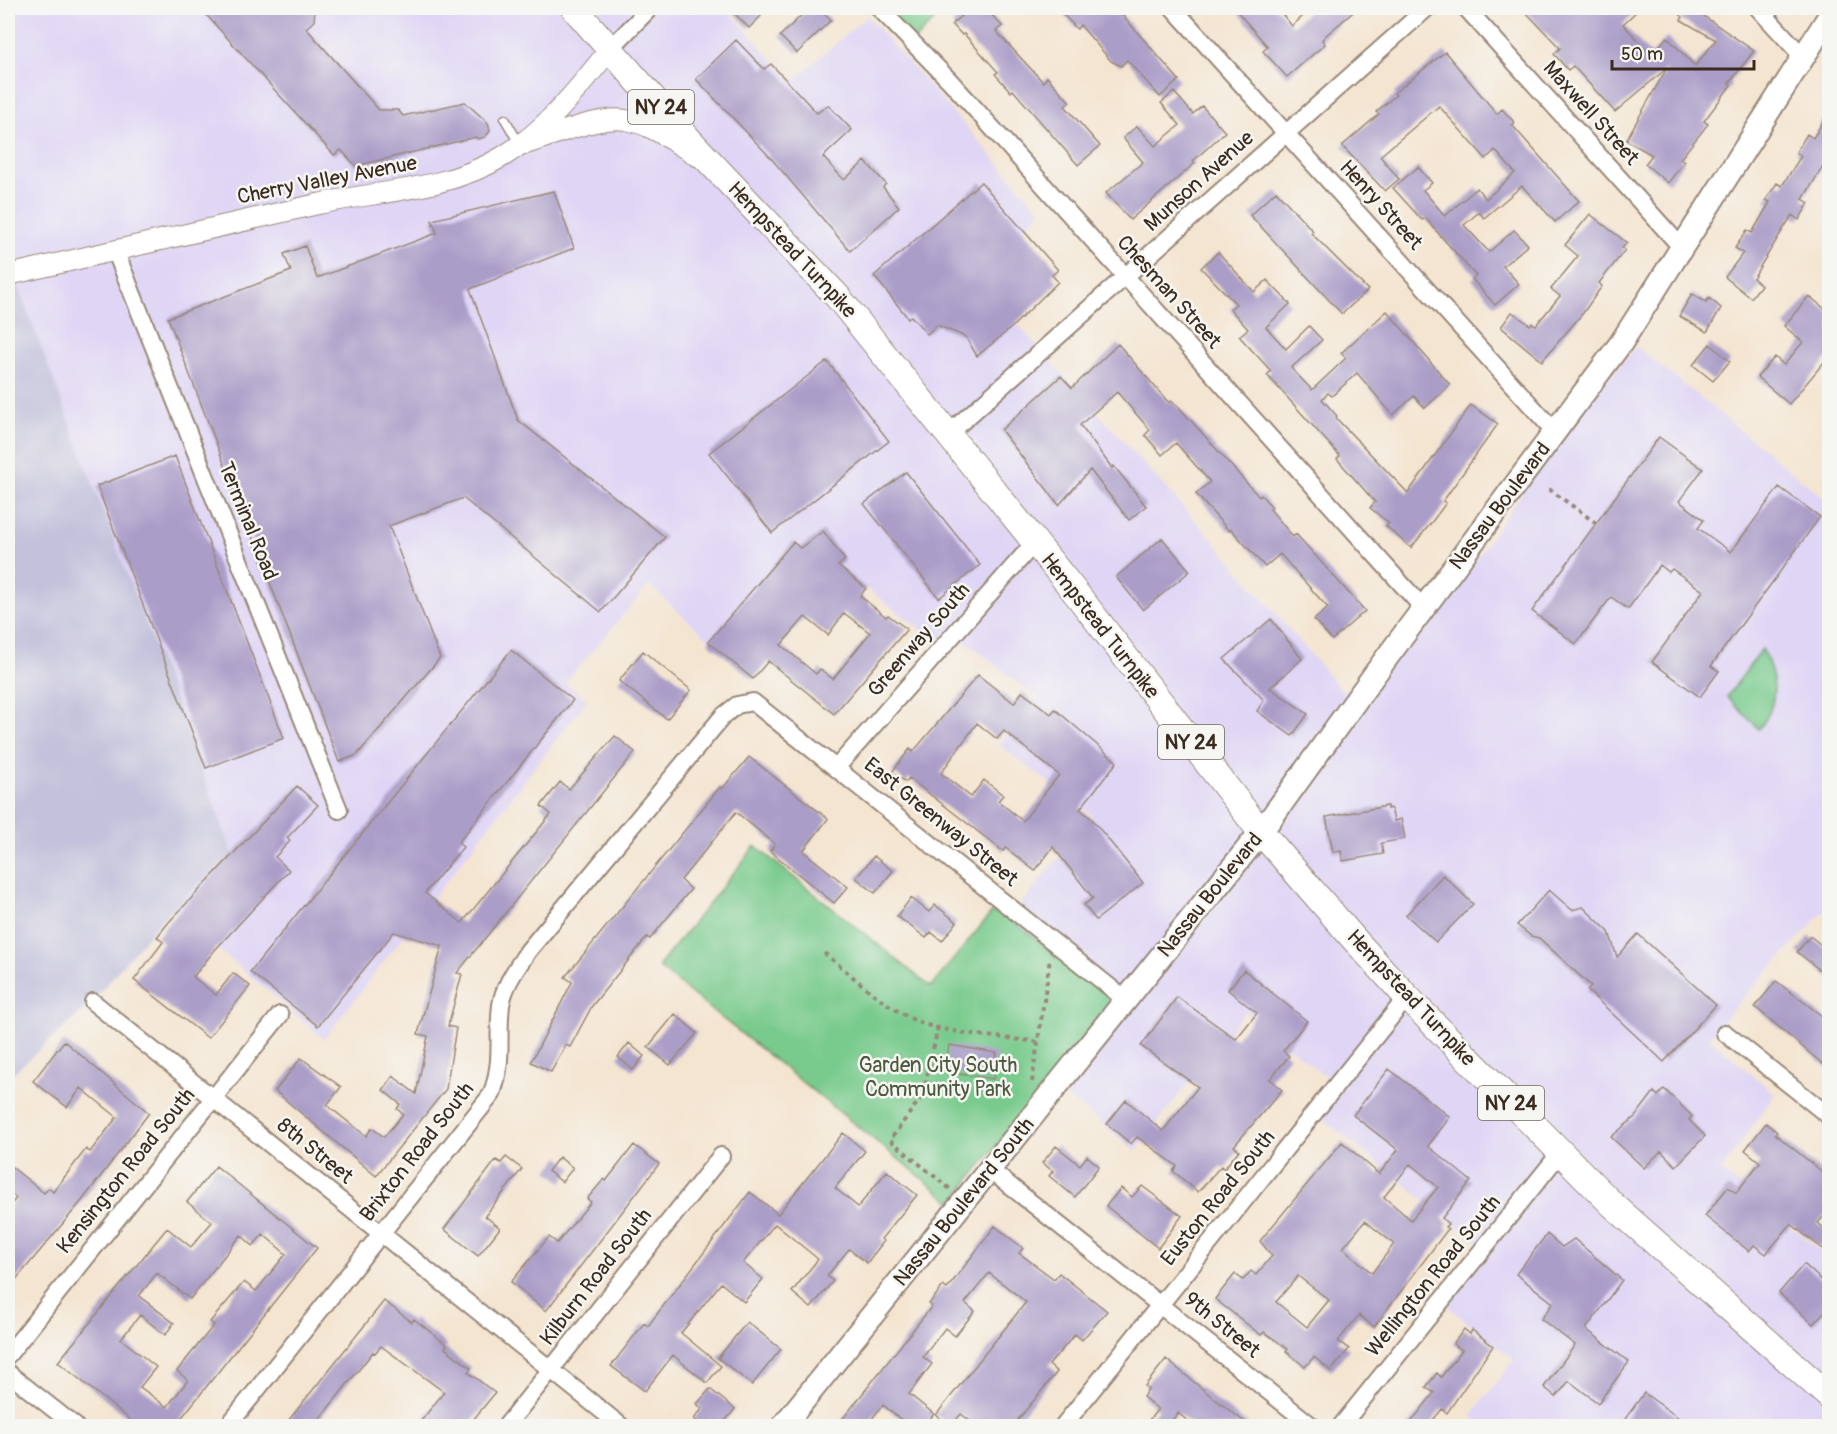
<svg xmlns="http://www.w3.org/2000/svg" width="1837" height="1434" font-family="Pangolin,sans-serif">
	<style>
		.built { fill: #dfd5f5 }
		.industrial { fill: #c3c1db }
		.green { fill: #79cb8d; stroke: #5a7a56; stroke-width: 1.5 }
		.building { fill: #aa9dc8; fill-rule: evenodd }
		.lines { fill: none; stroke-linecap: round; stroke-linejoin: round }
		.service-casing { stroke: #988878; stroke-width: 11 }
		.minor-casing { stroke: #988878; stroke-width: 20 }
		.tertiary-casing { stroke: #988878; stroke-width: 22 }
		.secondary-casing { stroke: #988878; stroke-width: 26 }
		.primary-casing { stroke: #988878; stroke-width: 28 }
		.path { stroke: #988878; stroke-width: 4; stroke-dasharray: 4.5 4.5; stroke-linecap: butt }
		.service { stroke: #fff; stroke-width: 8 }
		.minor { stroke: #fff; stroke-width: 16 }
		.tertiary { stroke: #fff; stroke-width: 20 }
		.secondary { stroke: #fff; stroke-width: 22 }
		.primary { stroke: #fff; stroke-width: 26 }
		.labels { text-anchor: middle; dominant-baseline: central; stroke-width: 5; stroke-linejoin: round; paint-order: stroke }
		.shield { fill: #f6f6f2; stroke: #73675e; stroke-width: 1.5 }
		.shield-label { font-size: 20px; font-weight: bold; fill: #3b2a1e }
		.street-label { font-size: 21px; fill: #3b2a1e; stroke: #f6f6f2 }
		.park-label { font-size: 21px; fill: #4e5a3f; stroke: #f6f6f2 }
	</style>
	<rect width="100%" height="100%" fill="#f6f6f2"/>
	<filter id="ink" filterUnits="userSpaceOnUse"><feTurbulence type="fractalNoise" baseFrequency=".0167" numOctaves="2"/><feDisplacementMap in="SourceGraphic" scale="12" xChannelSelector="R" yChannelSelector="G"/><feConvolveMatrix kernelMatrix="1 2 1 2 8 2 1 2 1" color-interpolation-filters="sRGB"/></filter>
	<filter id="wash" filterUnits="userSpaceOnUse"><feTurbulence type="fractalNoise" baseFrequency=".008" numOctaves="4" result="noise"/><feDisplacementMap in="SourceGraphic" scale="24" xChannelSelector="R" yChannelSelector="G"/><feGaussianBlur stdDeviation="1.35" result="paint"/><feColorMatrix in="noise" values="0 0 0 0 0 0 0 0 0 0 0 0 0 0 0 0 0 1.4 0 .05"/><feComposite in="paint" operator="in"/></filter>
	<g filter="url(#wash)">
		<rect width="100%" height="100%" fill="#f4e5d1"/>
		<path class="built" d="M8,8H726L792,82L867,16L1041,211L974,276L1218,546L1343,692L1437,615L1573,420L1636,346L1829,502V906L1732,1010L1709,1038L1775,1094L1721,1171L1829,1258V1426H1485L1471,1416L1514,1360L1442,1302L1485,1249L1316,1113L1337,1086L1245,1011L1136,1150L1048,1082L1010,917L1093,816L999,745L1039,699L969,644L932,638L843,570L753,679L649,585L565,683L587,700L324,1039L171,909L233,854L12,270L8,271Z"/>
		<path class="industrial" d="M12,270L233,854L171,909L88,1006L8,1078V271Z"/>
		<path class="green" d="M884,8H946L915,40Z
			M1762,649C1777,677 1780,702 1759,729L1727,697Z
			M755,846L931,987L996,907L1113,1000L952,1202L658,967Z"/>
		<g id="blocks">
			<path class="building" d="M200,8H315L314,21L306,28L379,110H398L403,116L465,102L488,123L490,131L485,137L478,139L476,137L356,166L341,150L334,155Z
				M729,8H752L761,16L749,28Z
				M809,8H819L831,20L797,53L780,36Z
				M970,8H985L1002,26L996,31L1043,82L1047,77L1070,102L1065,106L1100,146L1078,165L1013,90L1011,92L995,74L998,72L964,34L962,35L952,24Z
				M1057,8H1116L1179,80L1160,97L1127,60L1121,66L1111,61L1080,25L1077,29Z
				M1234,8H1277L1292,26L1312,8H1358L1325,36L1322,40L1325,44L1287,77L1263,51L1268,47Z
				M1522,8H1640L1623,24L1651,55L1667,37L1695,66L1716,40L1681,20L1683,17L1673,8H1692L1754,51L1729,83L1731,85L1704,121L1708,124L1680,159L1684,162L1668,183L1645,164L1652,155L1626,140L1667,68L1615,112L1573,66L1568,70L1554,54L1560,48Z
				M736,40L764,69L771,64L817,113L828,105L852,130L823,157L844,180L865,161L886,184L883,187L899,207L850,251L770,157L696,79Z
				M1445,52L1497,114L1502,109L1515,123L1512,125L1579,201L1555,222L1522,186L1484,218L1479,212L1464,225L1489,252L1514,230L1528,245L1503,266L1519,284L1495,305L1472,279L1476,276L1425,218L1422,220L1393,188L1418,167L1432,183L1423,190L1445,216L1477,188L1486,199L1515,173L1495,150L1486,159L1439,106L1380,156L1399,179L1385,191L1342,146L1379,114L1376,112L1396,95L1394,93Z
				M1174,92L1193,114L1202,106L1225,132L1193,161L1195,163L1130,220L1106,193L1143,162L1123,138L1137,126L1155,146L1180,125L1161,103Z
				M1830,110V173L1822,168L1803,199L1809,203L1799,220L1792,215L1753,278L1761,285L1751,298L1725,277L1743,253L1735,248L1747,230L1752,233L1770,202L1766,200L1777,183L1782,186L1801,156L1796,152L1807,134L1813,138Z
				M981,182L1058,270L1052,275L1058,282L1011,328L977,356L966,337L937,325L927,334L911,316L908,318L874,276Z
				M554,191L574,248L470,289L518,420L665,537L601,612L463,498L389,526L440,658L357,755L339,762L168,318L291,271L284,254L305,246L317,278L437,233L432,220Z
				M1276,191L1313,231L1311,233L1368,290L1342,314L1250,215Z
				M1590,214L1627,243L1622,248L1625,250L1599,283L1602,286L1583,313L1542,361L1501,327L1512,312L1530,325L1532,323L1536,325L1560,296L1551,289L1578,256L1565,245Z
				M1218,252L1254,292L1267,280L1290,304L1266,327L1286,349L1309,326L1322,340L1291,368L1312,390L1346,358L1341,353L1387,311L1450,385L1425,408L1414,396L1393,415L1357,373L1332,396L1328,393L1322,399L1337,416L1336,418L1408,493L1471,405L1498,424L1443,501L1446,503L1431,523L1411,548L1386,526L1389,523L1370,508L1375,502L1337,459L1340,456L1267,375L1271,371L1239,336L1248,329L1230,309L1236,304L1201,268Z
				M1692,294L1706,302L1709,298L1721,308L1707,332L1679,316Z
				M1809,296L1830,313V355L1789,404L1757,377L1775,357L1784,365L1803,342L1784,326Z
				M1118,344L1169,403L1171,401L1178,406L1259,497L1261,495L1272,507L1270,509L1293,537L1296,534L1365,611L1332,640L1314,620L1328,608L1280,554L1265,567L1231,529L1229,531L1196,494L1210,482L1176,443L1162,455L1145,435L1150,430L1117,392L1080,425L1112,468L1114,466L1146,506L1129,520L1090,470L1059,505L1001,430L1061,376L1072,388Z
				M1710,344L1730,361L1713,381L1693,365Z
				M827,361L889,441L772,533L709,453Z
				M1659,437L1703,469L1679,501L1704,520L1698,528L1731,552L1779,487L1820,517L1711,666L1719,671L1700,697L1652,662L1703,591L1672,569L1669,572L1660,565L1628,609L1611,597L1576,644L1532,611Z
				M175,456L284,738L206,768L97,486Z
				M906,472L980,565L939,598L864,504Z
				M823,531L845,560L838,566L866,588L860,596L886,617L888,615L907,629L834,714L768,661L753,679L708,642L793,542L800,548ZM844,613L870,633L833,679L820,669L816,674L781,645L805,617L828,635Z
				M1162,538L1190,571L1143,610L1116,577Z
				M1271,619L1302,659L1270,688L1308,714L1292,736L1257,711L1264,700L1224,659Z
				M511,650L573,700L458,843L463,847L425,893L462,923L551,814L541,806L560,782L569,789L615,736L635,752L457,973L462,974L448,1026L456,1028L446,1089L376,1176L275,1091L301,1058L341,1087L327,1105L366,1136L372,1128L384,1137L403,1114L397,1109L400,1104L383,1090L393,1076L416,1094L428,1036L418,1034L442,946L394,932L318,1026L250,972Z
				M643,651L691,690L667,719L619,681Z
				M978,675L1014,703L1022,692L1051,714L1055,709L1117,762L1080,809L1091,818L1143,883L1096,920L1084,905L1093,898L1053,847L1035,871L1006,848L1003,851L909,778L906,782L892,772L910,749L913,752ZM977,723L997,739L1004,731L1059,775L1023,821L998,801L1003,795L984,780L971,797L941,773Z
				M749,757L828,819L803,851L848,887L834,903L770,851L775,844L736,812L681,880L691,889L650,939L647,937L592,1006L570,1047L566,1045L551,1072L531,1062L572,982L565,977L720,787L722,789Z
				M297,786L318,805L287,838L290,841L275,857L289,870L214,951L193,977L216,995L233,973L250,986L208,1038L134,980L163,942L157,937L169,922Z
				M1387,806V809L1391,808L1394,821L1401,819L1405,839L1381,843L1383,854L1343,861L1341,851L1333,852L1326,817Z
				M874,856L893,871L875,893L856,878Z
				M1443,875L1473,904L1436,942L1406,915Z
				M1549,890L1572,910L1583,907L1609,932L1617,957L1638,934L1716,1005L1664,1062L1587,990L1591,986L1539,938L1531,936L1517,925Z
				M911,898L929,912L935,905L957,922L942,941L931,932L926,938L897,916Z
				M1810,936L1830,952V978L1797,952Z
				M1244,970L1307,1021L1283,1051L1289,1056L1270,1079L1282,1090L1234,1146L1239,1150L1224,1169L1221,1166L1198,1192L1173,1171L1177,1166L1137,1137L1131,1144L1107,1124L1126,1100L1163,1131L1198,1087L1141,1046L1177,997L1236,1039L1257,1013L1228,990Z
				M1776,981L1830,1022V1070L1755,1007Z
				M675,1014L697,1033L670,1065L648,1047Z
				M64,1041L149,1113L81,1202L8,1289V1209L16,1198L8,1191V1164L44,1193L49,1188L53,1192L86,1149L90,1152L117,1117L81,1088L67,1107L33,1081Z
				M629,1043L644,1056L633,1070L618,1057Z
				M949,1045L997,1053L993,1079L945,1072Z
				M1389,1069L1450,1117L1428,1146L1471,1181L1442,1218L1448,1224L1445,1227L1448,1229L1374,1327L1359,1315L1338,1341L1349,1349L1331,1371L1314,1357L1305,1367L1286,1351L1288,1349L1264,1332L1261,1335L1215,1299L1235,1274L1243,1280L1251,1271L1256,1275L1272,1256L1260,1241L1342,1142L1379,1174L1398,1150L1353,1115ZM1410,1164L1438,1187L1411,1220L1384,1197ZM1365,1221L1394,1244L1372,1273L1343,1248ZM1298,1276L1329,1300L1307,1327L1276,1302Z
				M1664,1089L1692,1116L1689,1120L1705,1136L1676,1166L1661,1151L1644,1168L1611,1137L1635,1117L1654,1092L1658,1096Z
				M1766,1123L1777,1132L1775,1134L1830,1178V1209L1818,1223L1830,1233V1240L1823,1249L1791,1224L1766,1254L1754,1245L1749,1251L1705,1216L1728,1187L1736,1193L1760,1162L1745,1150Z
				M843,1133L865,1151L835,1188L858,1207L887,1171L917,1195L881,1239L884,1241L867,1263L849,1249L827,1276L833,1281L811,1308L792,1292L818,1259L775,1224L743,1263L763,1279L744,1302L721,1283L681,1333L721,1366L707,1383L673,1355L645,1391L611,1366L644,1323L648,1326L750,1192L778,1214Z
				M634,1145L659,1164L546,1311L511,1282L549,1237L557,1243L591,1202L587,1199L604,1179L606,1181Z
				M1056,1146L1080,1165L1087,1156L1099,1166L1075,1197L1049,1176L1053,1171L1042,1163Z
				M506,1157L522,1169L485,1216L500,1228L478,1256L444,1229L496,1160L501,1163Z
				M559,1157L573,1168L562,1182L548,1171Z
				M216,1166L317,1248L175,1426H138L58,1362L167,1228L191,1247L212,1222L187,1202ZM263,1234L286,1254L256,1291L244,1282L210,1322L214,1325L177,1371L188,1380L167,1407L140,1387L156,1367L121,1339L140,1315L165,1335L174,1323L139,1296L157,1273L190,1299L241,1235L253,1246Z
				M1142,1186L1182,1216L1158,1248L1106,1206L1121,1188L1132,1197Z
				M995,1226L1023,1248L1019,1253L1054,1279L1059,1273L1107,1311L1082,1340L1075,1334L1049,1365L1057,1372L1013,1426H977L961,1414L951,1426L936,1415L1026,1302L989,1273L965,1303L975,1311L955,1336L945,1328L923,1357L932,1364L909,1394L934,1414L924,1426H909L883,1405L866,1426H837L932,1306L929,1304L943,1286L947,1289Z
				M1547,1234L1562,1247L1574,1239L1622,1280L1586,1329L1629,1362L1598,1403L1569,1381L1556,1397L1544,1387L1575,1345L1541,1319L1553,1303L1516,1274Z
				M1804,1264L1830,1288V1306L1813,1324L1779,1293Z
				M384,1301L412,1322L414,1319L447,1345L445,1348L471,1368L468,1372L495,1393L468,1426H417L444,1392L381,1346L375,1353L373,1352L314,1426H284Z
				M747,1322L781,1349L752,1385L718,1358Z
				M1464,1329L1470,1334L1472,1330L1493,1346L1447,1413L1442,1409L1428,1426H1408L1434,1393L1426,1387L1437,1373L1441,1377L1462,1350L1453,1344Z
				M1166,1359L1211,1396L1250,1426H1194L1178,1413L1167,1426H1144L1158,1409L1143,1397L1148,1389L1145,1386Z
				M710,1389L735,1409L721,1426H703L694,1419L702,1409L697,1404Z
				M1644,1393L1690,1426H1620Z"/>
		</g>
	</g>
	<g filter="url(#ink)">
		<use href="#blocks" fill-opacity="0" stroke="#988878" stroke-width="1.5"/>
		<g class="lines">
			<g class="service-casing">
				<path id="service" d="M505,119L520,145"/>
			</g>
			<g class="minor-casing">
				<path id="minor" d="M879,8L950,81L1424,609
					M1173,8L1555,432
					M1466,8L1682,248
					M1758,8L1803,57
					M611,48L650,8
					M115,250L339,810
					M947,435L1427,8
					M837,767L1035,542
					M93,1002L621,1426
					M1725,1033L1830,1117
					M990,1170L1312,1426
					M8,1355L280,1015
					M8,1373L75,1426
					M228,1426L492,1094C504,1059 497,1039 501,1005C504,985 517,968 528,951L723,716L737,705L753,702L1126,1000
					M506,1426L721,1156
					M1063,1426L1407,997
					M1341,1426L1560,1153"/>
			</g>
			<g class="tertiary-casing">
				<path id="tertiary" d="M526,144C552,136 600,115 626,120C652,124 675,143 697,156
					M8,275C111,251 214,227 318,204C379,191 447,190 502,157C547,130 579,87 611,48"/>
			</g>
			<g class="secondary-casing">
				<path id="secondary" d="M783,1426L1261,832L1385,660L1621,343L1830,15"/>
			</g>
			<g class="primary-casing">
				<path id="primary" d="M574,8L692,143L837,296L1079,597L1261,832L1354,939L1407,997L1613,1205L1830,1397"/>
			</g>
			<path class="path" d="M1549,489L1596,523
				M824,953C852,975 880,1003 912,1019C942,1034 1003,1037 1038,1042
				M938,1027L923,1095L890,1140L950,1189
				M1032,1082L1050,959"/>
			<use href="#service" class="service"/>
			<use href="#minor" class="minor"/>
			<use href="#tertiary" class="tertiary"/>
			<use href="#secondary" class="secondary"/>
			<use href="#primary" class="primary"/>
		</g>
	</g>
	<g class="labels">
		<g class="shield">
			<rect x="628" y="90" width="66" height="34" rx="4.5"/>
			<rect x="1158" y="725" width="66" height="34" rx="4.5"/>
			<rect x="1478" y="1086" width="66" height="34" rx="4.5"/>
		</g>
		<g class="shield-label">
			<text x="661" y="107">NY 24</text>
			<text x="1191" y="742">NY 24</text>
			<text x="1511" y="1103">NY 24</text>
		</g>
		<g class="street-label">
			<text transform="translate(1591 113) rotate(48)">Maxwell Street</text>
			<text transform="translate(327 180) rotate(-11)">Cherry Valley Avenue</text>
			<text transform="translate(1199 181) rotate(-42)">Munson Avenue</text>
			<text transform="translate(1381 205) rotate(48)">Henry Street</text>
			<text transform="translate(792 250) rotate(47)">Hempstead Turnpike</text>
			<text transform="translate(1169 292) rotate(48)">Chesman Street</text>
			<text transform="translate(1500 506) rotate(-53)">Nassau Boulevard</text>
			<text transform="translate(248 521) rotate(68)">Terminal Road</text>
			<text transform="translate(1100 626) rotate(52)">Hempstead Turnpike</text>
			<text transform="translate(919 640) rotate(-49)">Greenway South</text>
			<text transform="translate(941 822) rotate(39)">East Greenway Street</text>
			<text transform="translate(1210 895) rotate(-51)">Nassau Boulevard</text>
			<text transform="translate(1411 998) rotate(47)">Hempstead Turnpike</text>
			<text transform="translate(315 1151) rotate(39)">8th Street</text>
			<text transform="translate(417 1152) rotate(-52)">Brixton Road South</text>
			<text transform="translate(126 1171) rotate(-51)">Kensington Road South</text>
			<text transform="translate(1218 1198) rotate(-51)">Euston Road South</text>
			<text transform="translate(964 1202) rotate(-51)">Nassau Boulevard South</text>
			<text transform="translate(1433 1276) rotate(-51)">Wellington Road South</text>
			<text transform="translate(596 1277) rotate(-52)">Kilburn Road South</text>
			<text transform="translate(1222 1325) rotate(39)">9th Street</text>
		</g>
		<g class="park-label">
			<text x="938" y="1065">Garden City South<tspan x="938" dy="24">Community Park</tspan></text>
		</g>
	</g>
	<rect width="1837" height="1434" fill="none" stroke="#f6f6f2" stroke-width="30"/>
	<path d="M1612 60v9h142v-9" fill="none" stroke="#3b2a1e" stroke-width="3"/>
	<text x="1621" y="60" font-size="18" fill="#3b2a1e" stroke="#f6f6f2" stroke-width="4.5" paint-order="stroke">50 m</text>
</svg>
